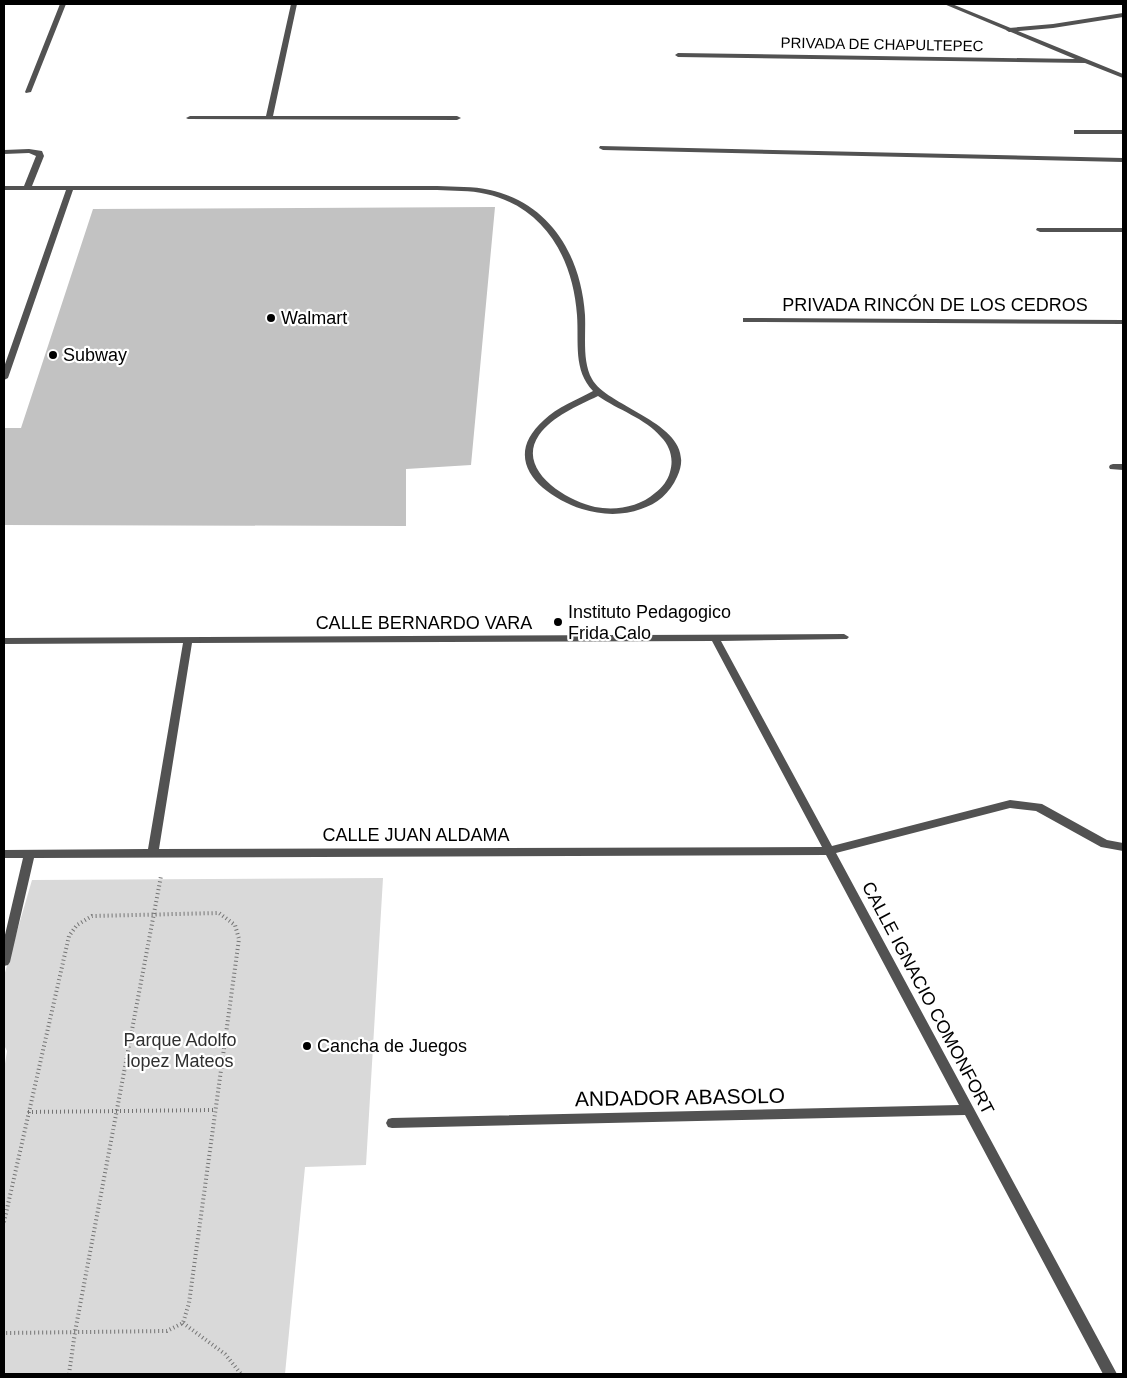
<svg xmlns="http://www.w3.org/2000/svg" width="1127" height="1378" font-family="Arial,sans-serif">
	<style>
		.green { fill: #d9d9d9 }
		.building { fill: #c2c2c2 }
		.lines { fill: none; stroke-linecap: round; stroke-linejoin: round }
		.path { stroke: #747474; stroke-width: 4; stroke-dasharray: 1 3; stroke-linecap: butt }
		.lane { fill: #525252; fill-rule: evenodd }
		.street { fill: #525252; fill-rule: evenodd }
		.poi-dot { fill: #000; stroke: #fff; stroke-width: 2 }
		.labels { text-anchor: middle; dominant-baseline: central; stroke-width: 4.5; stroke-linejoin: round; paint-order: stroke }
		.far-street-label { font-size: 15px; fill: #000; stroke: #fff }
		.street-label { font-size: 18px; fill: #000; stroke: #fff }
		.poi-label { font-size: 18px; fill: #000; stroke: #fff; text-anchor: start }
		.park-label { font-size: 18px; fill: #303030; stroke: #fff }
		.near-street-label { font-size: 21px; fill: #000; stroke: #fff }
	</style>
	<rect width="100%" height="100%" fill="#fff"/>
	<path class="green" d="M383,878L366,1165L305,1167L285,1374H4V1070L7,1051L4,1045V976L32,880Z"/>
	<path class="building" d="M495,207L471,465L406,469V526L4,525V428H21L93,209Z"/>
	<g class="lines">
		<path class="path" d="M28,1112L215,1110
			M4,1222L69,936L77,925L92,916L219,913L235,925L239,939L189,1303L183,1323L167,1331L4,1333
			M183,1323L225,1354L241,1374
			M69,1374L75,1332L161,876"/>
		<path class="lane" d="M1123,13V17L1053,28L1009,32L1006,30L1009,28L1053,24Z
			M1074,130H1123V134H1074Z
			M29,149L42,151L44,156L32,186H437C455,187 473,186 490,190C551,204 581,256 585,315C586,336 582,361 592,379C608,409 702,425 677,477C670,493 657,504 641,509C622,516 601,515 582,509C540,495 500,459 544,420C557,407 577,400 593,391C573,370 579,343 577,315C573,259 545,207 486,194C470,190 453,191 437,190H73L8,378L4,380V367L66,190H4V186H24L36,156L29,153L4,154V150ZM598,396C618,410 645,418 661,437C670,446 674,459 670,472C668,480 662,488 655,493C639,507 616,511 595,507C567,501 515,470 539,435C553,416 577,406 598,396Z"/>
		<path class="street" d="M60,4H66L31,92L26,93L25,92Z
			M291,4H297L273,116H457L461,118L457,120L188,119L186,118L190,116H266Z
			M944,4H952L1123,74V78L1085,63L678,57L675,55L678,53L1075,59Z
			M600,146L1123,158V162L603,150L599,148Z
			M1037,228H1123V232H1040L1036,230Z
			M743,318L1123,320V324L746,322H743Z
			M1113,464H1123V470L1110,469L1109,467L1110,465Z
			M844,634L849,637L847,639L721,641L832,846L1010,800L1042,804L1107,840L1123,843V851L1101,847L1036,811L1010,808L836,853L1117,1374H1103L965,1115L392,1128L388,1127L386,1123L388,1119L392,1118L959,1105L826,855L34,858L10,962L8,965L4,966V939L23,858H4V850L148,849L183,643L4,644V638ZM712,641L822,847L159,849L192,643Z"/>
	</g>
	<g class="poi-dot">
		<circle cx="271" cy="318" r="5"/>
		<circle cx="53" cy="355" r="5"/>
		<circle cx="558" cy="622" r="5"/>
		<circle cx="307" cy="1046" r="5"/>
	</g>
	<g class="labels">
		<g class="far-street-label">
			<text transform="translate(882 44) rotate(1)">PRIVADA DE CHAPULTEPEC</text>
		</g>
		<g class="street-label">
			<text x="935" y="305">PRIVADA RINCÓN DE LOS CEDROS</text>
			<text x="424" y="623">CALLE BERNARDO VARA</text>
			<text x="416" y="835">CALLE JUAN ALDAMA</text>
			<text transform="translate(928 998) rotate(62)">CALLE IGNACIO COMONFORT</text>
		</g>
		<g class="poi-label">
			<text x="281" y="318">Walmart</text>
			<text x="63" y="355">Subway</text>
			<text x="568" y="612">Instituto Pedagogico<tspan x="568" dy="21">Frida Calo</tspan></text>
			<text x="317" y="1046">Cancha de Juegos</text>
		</g>
		<g class="park-label">
			<text x="180" y="1040">Parque Adolfo<tspan x="180" dy="21">lopez Mateos</tspan></text>
		</g>
		<g class="near-street-label">
			<text transform="translate(680 1097) rotate(-1)">ANDADOR ABASOLO</text>
		</g>
	</g>
	<rect width="1127" height="1378" fill="none" stroke="#000000" stroke-width="10"/>
</svg>
